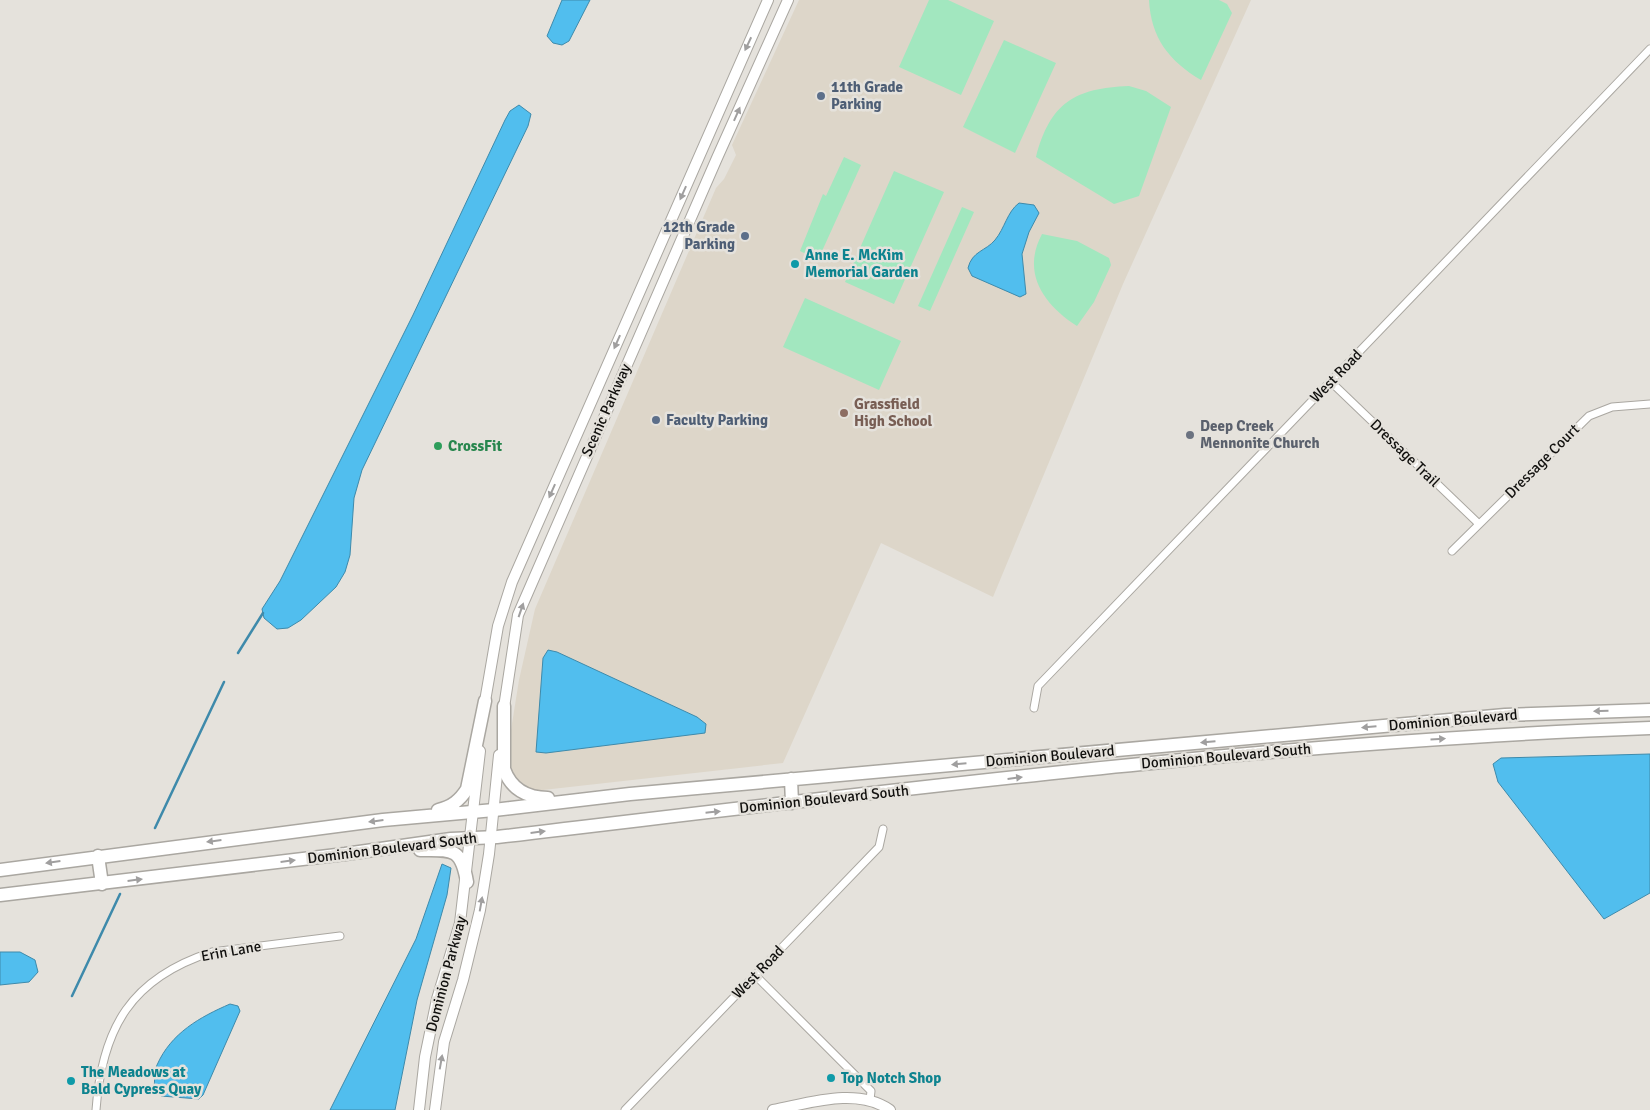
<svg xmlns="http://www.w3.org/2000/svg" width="1650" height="1110" font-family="Signika,sans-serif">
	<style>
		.built { fill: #ddd6c9 }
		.green { fill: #a2e7bf }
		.water { fill: #51beee; stroke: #3e8aab }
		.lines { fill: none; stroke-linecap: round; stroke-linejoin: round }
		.stream { stroke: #3e8aab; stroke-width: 2.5 }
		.street-casing { stroke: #aaa7a1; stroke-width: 9 }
		.secondary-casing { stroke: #aaa7a1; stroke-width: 12 }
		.highway-casing { stroke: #aaa7a1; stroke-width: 15 }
		.street { stroke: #fff; stroke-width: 7 }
		.secondary { stroke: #fff; stroke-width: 10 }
		.highway { stroke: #fff; stroke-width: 12 }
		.oneway { fill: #a09f9f }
		.service-dot { fill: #5c6f8a; stroke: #e5e2dc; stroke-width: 2 }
		.culture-dot { fill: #0f9aa8; stroke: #e5e2dc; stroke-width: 2 }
		.education-dot { fill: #8d6e63; stroke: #e5e2dc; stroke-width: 2 }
		.worship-dot { fill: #6b7280; stroke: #e5e2dc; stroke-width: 2 }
		.leisure-dot { fill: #2e9e5b; stroke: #e5e2dc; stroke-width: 2 }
		.labels { text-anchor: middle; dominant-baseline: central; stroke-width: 5; stroke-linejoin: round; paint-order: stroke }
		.service-label { font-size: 15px; font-weight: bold; fill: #4e5e75; stroke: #e5e2dc; text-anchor: start }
		.culture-label { font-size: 15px; font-weight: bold; fill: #0d838f; stroke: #e5e2dc; text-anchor: start }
		.street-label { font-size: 15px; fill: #11100e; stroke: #e5e2dc }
		.education-label { font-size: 15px; font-weight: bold; fill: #785e54; stroke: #e5e2dc; text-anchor: start }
		.worship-label { font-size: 15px; font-weight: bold; fill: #5b616d; stroke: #e5e2dc; text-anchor: start }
		.leisure-label { font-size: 15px; font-weight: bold; fill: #27864d; stroke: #e5e2dc; text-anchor: start }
	</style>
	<rect width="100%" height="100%" fill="#e5e2dc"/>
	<path class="built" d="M799,0H1251L1123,284L993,597L881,543L783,763L525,792L508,769L507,755L519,680L535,609L716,188L724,179L736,155L732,145Z"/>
	<path class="green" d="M929,0H948L994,21L961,95L899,67Z
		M1149,0H1219L1227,4L1232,13L1201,80C1169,61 1151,38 1149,0Z
		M1004,40L1056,63L1015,153L963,127Z
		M1129,86L1146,91L1171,107L1139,196L1114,204L1036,157C1050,103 1075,88 1129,86Z
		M844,157L861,165L818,260L800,251L823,194L826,196Z
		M894,171L944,192L894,304L845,282Z
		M962,207L974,212L930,311L918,306Z
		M1042,234L1077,241L1109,258L1111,265L1094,302L1077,326C1044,305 1021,273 1042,234Z
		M805,298L901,341L879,390L783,347Z"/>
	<path class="water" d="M562,0H590L569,41L562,45L553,43L547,36Z
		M519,105L531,114L528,126L362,470L354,498L350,555L345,572L336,587L301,620L288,628L277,629L264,618L262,609L280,581L413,315L505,120L510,111Z
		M1019,203L1034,205L1039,213L1029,232L1022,254L1026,294L1020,297L972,276L968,268C972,251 986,251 995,240C1005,228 1007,212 1019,203Z
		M548,650L557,652L697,717L706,724L705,733L546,753L536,752L543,658Z
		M1650,754V893L1604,919L1498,782L1493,764L1501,758Z
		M442,864L451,868L447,895L417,1000L395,1110H330L416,939Z
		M0,952H20L35,960L38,972L29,982L0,985Z
		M230,1004L238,1006L240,1011L203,1095L199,1099L161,1096L154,1088C155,1081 154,1071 157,1065C171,1033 200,1017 230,1004Z"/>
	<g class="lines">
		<path class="stream" d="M238,653L263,613
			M155,828L224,682
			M72,996L120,894"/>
		<g class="street-casing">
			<path id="street" d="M1331,382L1479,524
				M1452,551L1589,416L1612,407L1650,404
				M1034,708L1038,686L1650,49
				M755,975L871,1091L870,1100
				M96,1110C102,1028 131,978 212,952L340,936
				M625,1110L879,847L883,829"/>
		</g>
		<g class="secondary-casing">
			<path id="secondary" d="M484,707L498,626L512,582L768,0
				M503,714L518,615L717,158L788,0
				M419,1110L425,1057L437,999L460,923L480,751
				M435,1110L444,1042L463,980L480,910L489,854L499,755
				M773,1110C810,1103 857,1087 890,1110"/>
		</g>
		<g class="highway-casing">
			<path id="highway" d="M504,706V769C511,789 527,798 548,798
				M791,779L792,803
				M438,810C452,807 460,800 467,789L485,701
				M420,850C452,850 461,847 467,882
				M98,856L102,884
				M0,870L383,820L494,810L630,794L1505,715L1650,710
				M0,895L345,854L451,839L497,837C881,792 1264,742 1650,728"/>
		</g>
		<use href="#street" class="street"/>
		<use href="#secondary" class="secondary"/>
		<use href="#highway" class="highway"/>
	</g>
	<defs><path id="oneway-solid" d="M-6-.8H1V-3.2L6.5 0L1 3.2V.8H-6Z" transform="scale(1.25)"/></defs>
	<g class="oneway">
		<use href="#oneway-solid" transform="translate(748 44) rotate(115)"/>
		<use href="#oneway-solid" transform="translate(737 114) rotate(-66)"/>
		<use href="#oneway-solid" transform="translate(683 193) rotate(114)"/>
		<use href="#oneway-solid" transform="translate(617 342) rotate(114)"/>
		<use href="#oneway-solid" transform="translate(552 491) rotate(114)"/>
		<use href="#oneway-solid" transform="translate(521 610) rotate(-71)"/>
		<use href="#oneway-solid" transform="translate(1601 711) rotate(178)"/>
		<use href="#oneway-solid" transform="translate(1369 727) rotate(175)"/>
		<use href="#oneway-solid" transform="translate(1438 739) rotate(-3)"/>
		<use href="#oneway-solid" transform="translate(1208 742) rotate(175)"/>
		<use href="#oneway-solid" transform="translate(959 764) rotate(175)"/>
		<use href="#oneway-solid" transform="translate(1015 778) rotate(-7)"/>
		<use href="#oneway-solid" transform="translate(713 812) rotate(-6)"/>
		<use href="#oneway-solid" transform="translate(376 821) rotate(173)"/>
		<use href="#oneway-solid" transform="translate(538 832) rotate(-7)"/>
		<use href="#oneway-solid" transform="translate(214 841) rotate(173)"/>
		<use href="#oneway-solid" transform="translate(288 861) rotate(-7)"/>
		<use href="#oneway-solid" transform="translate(53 862) rotate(172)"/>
		<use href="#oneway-solid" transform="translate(135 880) rotate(-7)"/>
		<use href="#oneway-solid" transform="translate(481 904) rotate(-80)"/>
		<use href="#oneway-solid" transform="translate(441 1062) rotate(-80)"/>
	</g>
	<g class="service-dot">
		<circle cx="821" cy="96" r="5"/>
		<circle cx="745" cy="236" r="5"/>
		<circle cx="656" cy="420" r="5"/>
	</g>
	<g class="culture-dot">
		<circle cx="795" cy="264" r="5"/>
		<circle cx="831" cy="1078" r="5"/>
		<circle cx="71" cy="1081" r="5"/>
	</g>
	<circle class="education-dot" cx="844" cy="413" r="5"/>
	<circle class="worship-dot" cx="1190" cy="435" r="5"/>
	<circle class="leisure-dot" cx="438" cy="446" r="5"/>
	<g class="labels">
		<g class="service-label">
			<text x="831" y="87">11th Grade<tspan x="831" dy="17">Parking</tspan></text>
			<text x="735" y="227" text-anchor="end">12th Grade<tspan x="735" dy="17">Parking</tspan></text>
			<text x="666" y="420">Faculty Parking</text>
		</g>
		<g class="culture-label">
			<text x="805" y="255">Anne E. McKim<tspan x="805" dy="17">Memorial Garden</tspan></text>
			<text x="81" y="1072">The Meadows at<tspan x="81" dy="17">Bald Cypress Quay</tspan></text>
			<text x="841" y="1078">Top Notch Shop</text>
		</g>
		<g class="street-label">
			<text transform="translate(1336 376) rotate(-46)">West Road</text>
			<text transform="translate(606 410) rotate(-66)">Scenic Parkway</text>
			<text transform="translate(1405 453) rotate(44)">Dressage Trail</text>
			<text transform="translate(1542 461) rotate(-45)">Dressage Court</text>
			<text transform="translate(1453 720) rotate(-5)">Dominion Boulevard</text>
			<text transform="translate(1050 756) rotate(-5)">Dominion Boulevard</text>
			<text transform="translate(1226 756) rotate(-5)">Dominion Boulevard South</text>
			<text transform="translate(824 799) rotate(-6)">Dominion Boulevard South</text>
			<text transform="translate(392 848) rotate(-7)">Dominion Boulevard South</text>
			<text transform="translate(231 951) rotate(-10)">Erin Lane</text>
			<text transform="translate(758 972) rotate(-46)">West Road</text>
			<text transform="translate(446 974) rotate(-75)">Dominion Parkway</text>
		</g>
		<g class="education-label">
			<text x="854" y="404">Grassfield<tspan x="854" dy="17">High School</tspan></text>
		</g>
		<g class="worship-label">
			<text x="1200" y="426">Deep Creek<tspan x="1200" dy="17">Mennonite Church</tspan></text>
		</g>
		<g class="leisure-label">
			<text x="448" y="446">CrossFit</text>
		</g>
	</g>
</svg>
